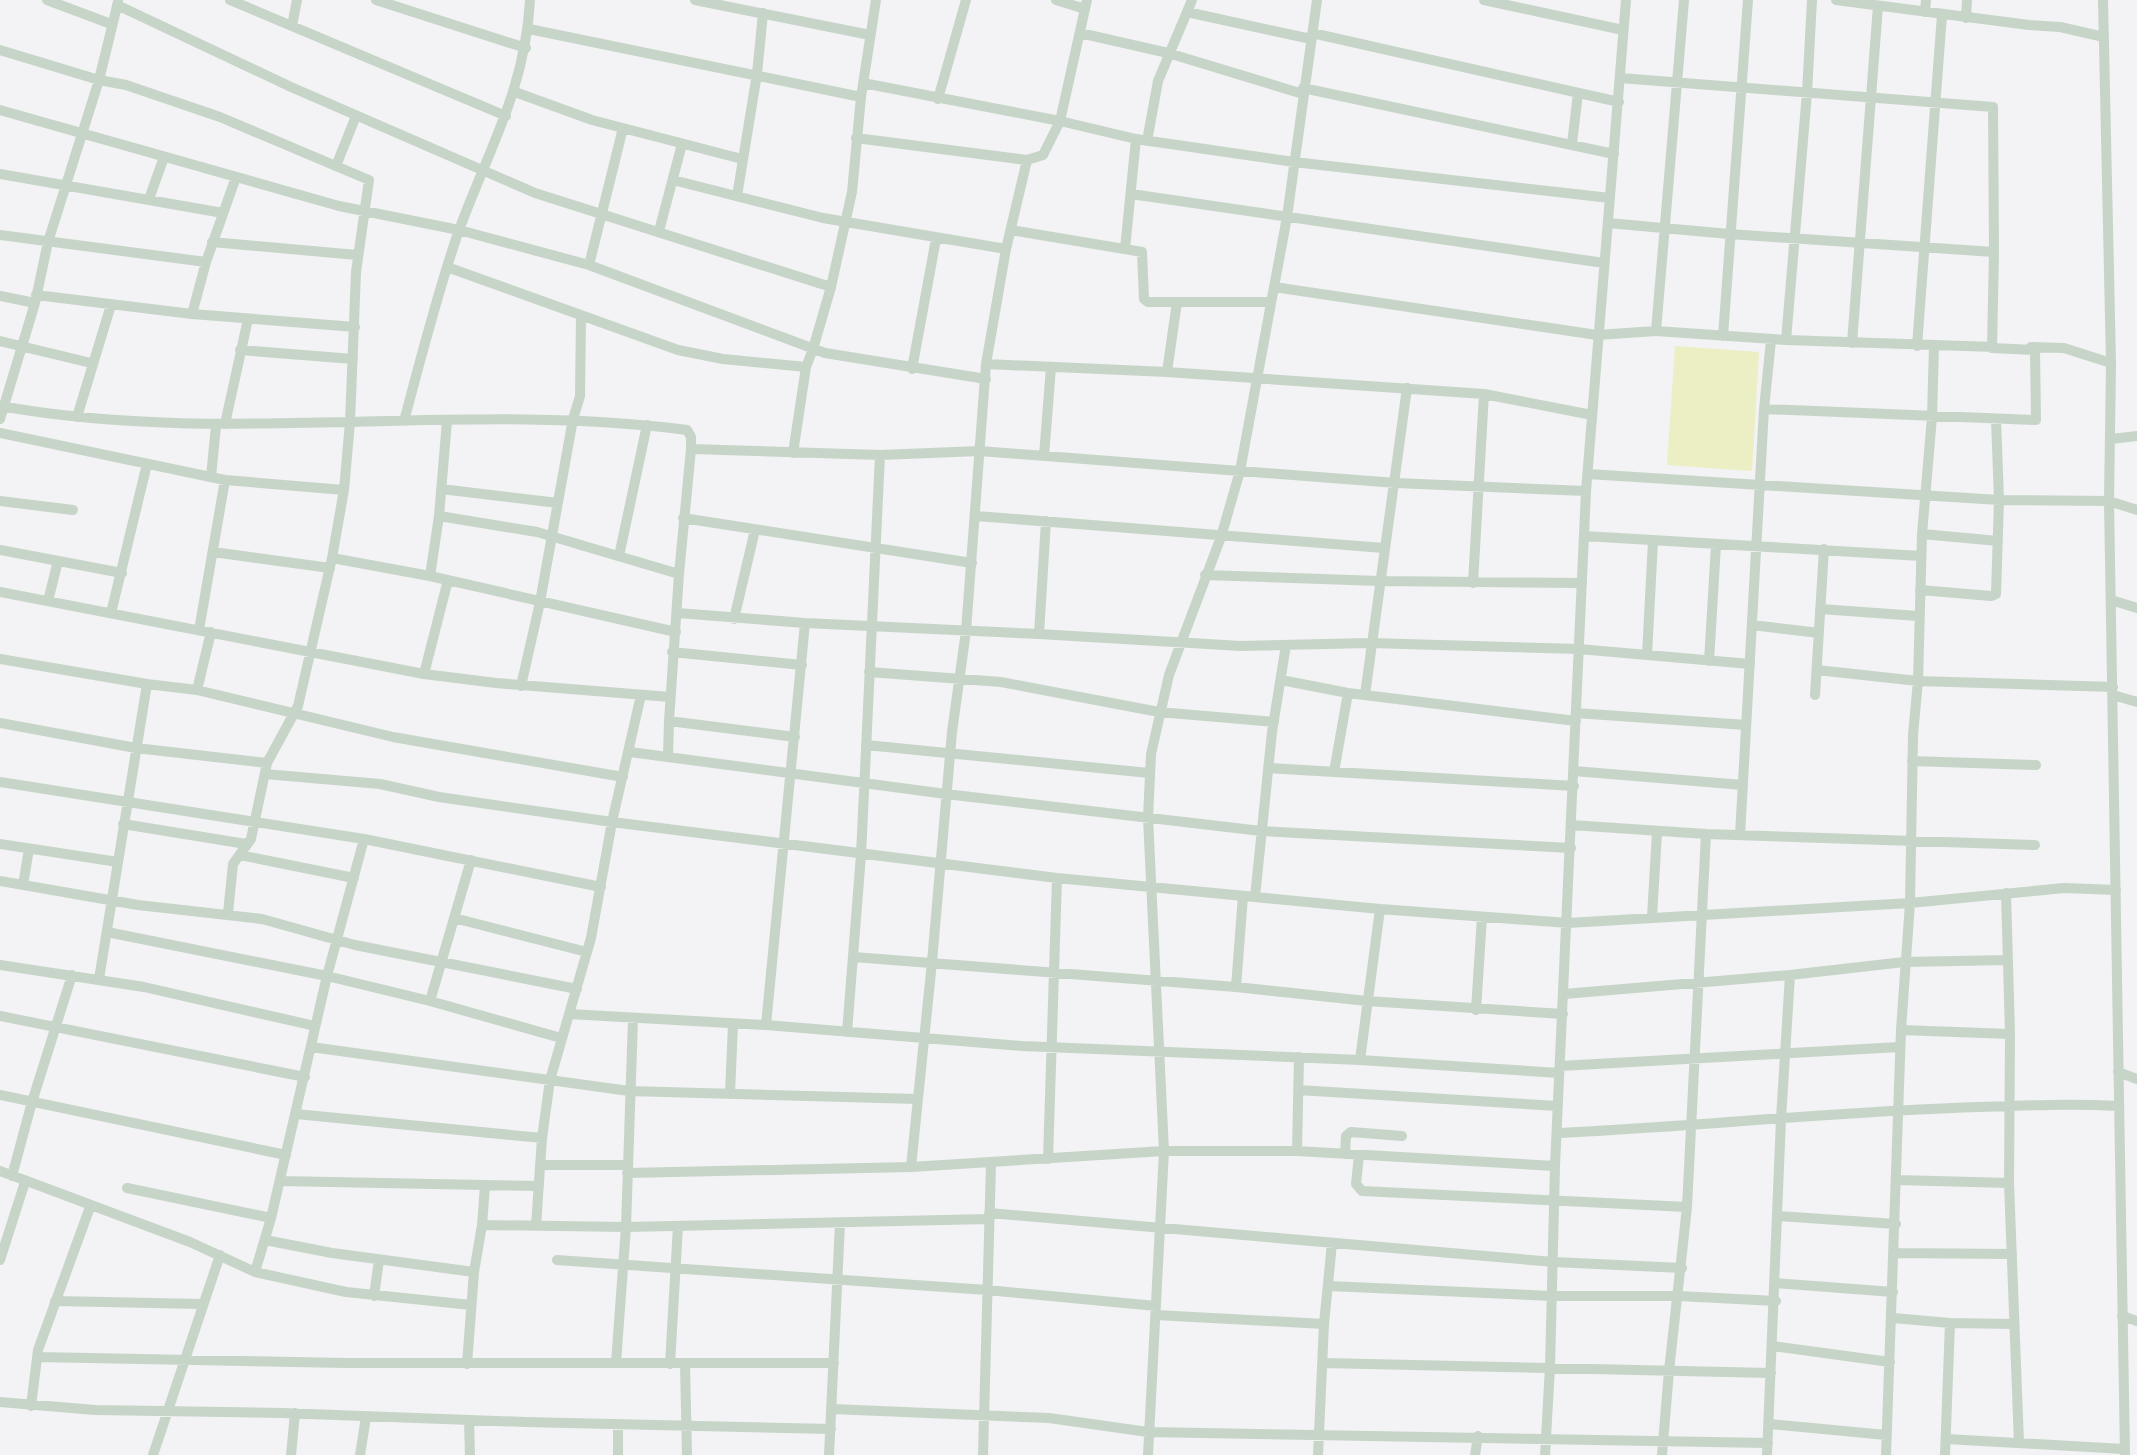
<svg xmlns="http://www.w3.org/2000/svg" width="2137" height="1455" font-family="'Archivo Narrow',sans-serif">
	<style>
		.green { fill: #eceec4 }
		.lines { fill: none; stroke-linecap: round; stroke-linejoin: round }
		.street { stroke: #c6d5c8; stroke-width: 10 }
	</style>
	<rect width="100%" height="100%" fill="#f3f2f4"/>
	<path class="green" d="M1675,346L1759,352L1752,471L1667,465Z"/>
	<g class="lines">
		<path class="street" d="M47,0L111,24
			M230,0L506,116
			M376,0L526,48
			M695,0L870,35
			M1056,0L1085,9
			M1484,0L1623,30
			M1836,0L2029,25L2060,27L2104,37
			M2103,0L2111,363L2109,501L2125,1455
			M117,5L291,87L535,193L831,287
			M1187,12L1311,39
			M1925,12L1926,0
			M1966,18L1967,0
			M292,26L297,0
			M529,29L861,97
			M1080,33L1168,53L1303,94
			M1312,33L1619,102
			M0,50L99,80L126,85L220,117L369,180L356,272L350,422L344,490L332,558L298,706L267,763L251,839L233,864L228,913
			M1620,78L1993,107L1994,252L1992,348L2035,350L2036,420L1764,409
			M863,83L1060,121L1136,139L1294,162L1610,198
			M1303,88L1614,154
			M515,92L592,120L742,159
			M938,99L966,0
			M0,110L339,206L459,230L589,265L825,353L986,379
			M856,138L1027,160L1043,155L1060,121L1087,0
			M1147,141L1158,81L1192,0
			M1572,144L1578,93
			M336,166L356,116
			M0,174L223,213
			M673,180L823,218L1006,249
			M1131,194L1604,263
			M737,196L757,74L763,13
			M149,199L164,157
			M1608,223L1729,234L1994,252
			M1011,230L1142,252L1144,299L1148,302H1271
			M659,231L682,144
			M0,235L206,262
			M212,242L357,255
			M1125,249L1136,139
			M589,265L623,128
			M447,267L678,350L723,359L806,367
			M1274,287L1597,335L1656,331L1786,340L1995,347
			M36,295L192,314L355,327
			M0,296L35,303
			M192,314L206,262L236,177
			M1656,331L1684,0
			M1723,336L1748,0
			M1786,340L1807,93L1812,0
			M0,341L91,363
			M1852,343L1878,6
			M1917,346L1942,15
			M2031,347L2064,348L2111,363
			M240,350L353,359
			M986,364L1167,372L1484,394L1473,583
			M912,369L936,239
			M1167,372L1177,302
			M1484,394L1592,415
			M0,406C227,447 459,400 687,430L691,437V449L880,455L980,451L1396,483L1586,491
			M77,417L111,305
			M0,419L35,303L48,242L99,80L118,2
			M404,421C421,358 437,294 458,233C488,150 525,91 530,0
			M447,421L439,516L537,532L679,574L691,449
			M225,424L248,319
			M0,433L225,480L344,490
			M2111,439L2137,436
			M793,453L806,367L813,349L831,287L852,192L861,97L876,0
			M1044,456L1051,367
			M1588,474L1999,500L2109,501L2137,510
			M211,477L216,426
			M441,489L558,503
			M0,501L73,510
			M976,516L1384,548
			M683,518L972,563
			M1922,534L1998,541
			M1584,536L1921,556
			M0,550L122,573
			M213,552L330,568
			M619,556L647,425
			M332,558L430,576L676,632
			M679,574L669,721L795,737
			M1205,575L1380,581L1582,583
			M430,576L439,516
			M1920,590L1991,596L1996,594L1999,500L1996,419
			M0,592L424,674L496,683L670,697
			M2111,600L2137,608
			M48,601L58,561
			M1820,609L1918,616
			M111,613L147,464
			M678,613L805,623L1039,634L1241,646L1370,643L1579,649L1750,664
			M734,619L755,530
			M1752,625L1819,633
			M199,630L225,480
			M1039,634L1046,521
			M672,652L802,665
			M1647,655L1653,541
			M0,659L147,684L197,690L393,737L623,777
			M1709,661L1716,545
			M1817,670L1918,681L2113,687
			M869,672L1001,682L1159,712L1274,722
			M424,674L448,580
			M1281,680L1348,693L1576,721
			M521,686L540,602L573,419L580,396L581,316
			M197,690L211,632
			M1365,695L1407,388
			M1815,695L1824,549
			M2113,695L2137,702
			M1576,713L1746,725
			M0,723L136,748L267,763
			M866,745L1149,773
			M630,752L946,794L1261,831L1571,848
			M668,757L669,721
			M1912,761L2036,765
			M1268,768L1574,786
			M1574,771L1743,785
			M1334,772L1348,693
			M265,774L380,784L439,797L612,822L1057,878L1380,909L1568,923L1910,903L2064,888L2116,890
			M0,782L364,839L601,887
			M123,824L246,844
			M1571,825L1706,834L2035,845
			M1740,835L1764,409L1771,340
			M0,844L118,862
			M240,855L354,878
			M0,881L138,905L262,919L355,945L577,989
			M23,885L29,849
			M2006,893L2010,1034L2009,1183L2019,1443
			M1255,897L1272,732L1286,645
			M1652,917L1657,832
			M454,918L587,952
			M107,932L327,976L430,1001L561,1038
			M854,957L1236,987L1367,1001L1563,1014
			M0,965L144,987L315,1026
			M99,979L147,684
			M1236,987L1243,896
			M1564,994L1790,975L1904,962L2008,960
			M430,1001L471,860
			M1476,1010L1482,917
			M569,1014L766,1025L1022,1046L1360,1060L1559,1073
			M0,1016L305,1077
			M766,1025L805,623
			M1901,1030L2010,1034
			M847,1032L861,855L880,455
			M311,1047L629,1091L917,1099
			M1360,1060L1380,909
			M1560,1066L1900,1047
			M2118,1072L2137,1079
			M1298,1090L1558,1106
			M730,1094L733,1024
			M0,1095L286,1155
			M296,1114L542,1138
			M1557,1133C1689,1127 1821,1113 1953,1108C2009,1106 2063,1103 2118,1106
			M1297,1151L1299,1057
			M1345,1154L1346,1136L1351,1132L1402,1136
			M1359,1155L1356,1184L1362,1191L1687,1207
			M1048,1159L1057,878
			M540,1165H627
			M911,1167L932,962L952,732L966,631L986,364L1006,249L1027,160
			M0,1171L190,1242L255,1272L346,1292L471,1305
			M627,1173L911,1167L1164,1151H1297L1555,1166
			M12,1176L32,1102L72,975
			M1898,1180L2009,1183
			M280,1181L539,1186
			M127,1188L271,1218
			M989,1213L1554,1262L1682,1268
			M1778,1216L1896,1224
			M482,1225L626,1227L989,1219
			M536,1226L542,1138L550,1080L591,938L612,822L641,695
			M265,1240L332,1253L474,1272
			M1894,1253L2012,1254
			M0,1260L25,1182
			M557,1260L987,1290L1156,1306
			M255,1272L271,1218L327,976L364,839
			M1775,1283L1893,1292
			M1329,1286L1552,1296H1678L1776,1301
			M374,1296L379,1260
			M55,1301L202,1304
			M1156,1315L1324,1324
			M2122,1316L2137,1321
			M1893,1318L1950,1323L2014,1324
			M1773,1346L1890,1362
			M37,1357L346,1363H834
			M616,1363L626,1227L633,1019
			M1323,1363L1771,1373
			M467,1364L474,1272L482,1225L485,1186
			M670,1364L678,1226
			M685,1364L687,1455
			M0,1402L95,1410L282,1413L525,1422L831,1429
			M31,1406L38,1350L90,1207
			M832,1409L1049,1418L1148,1432L1768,1443
			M469,1420L470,1455
			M1769,1424L1886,1435
			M1947,1439L2124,1449
			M153,1455L220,1255
			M291,1455L295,1413
			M360,1455L366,1417
			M618,1455V1425
			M829,1455L840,1223
			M983,1455L991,1163
			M1148,1455L1164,1151L1148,818L1151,754L1169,675L1221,537L1240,471L1287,217L1317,0
			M1318,1455L1324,1324L1332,1243
			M1475,1455L1478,1436
			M1545,1455L1550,1367L1555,1166L1586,491L1626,0
			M1662,1455L1669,1371L1687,1207L1706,834
			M1767,1455L1781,1119L1790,975
			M1886,1455L1901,1030L1910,903L1913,735L1918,681L1922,534L1932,417L1934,346
			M1945,1455L1950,1323"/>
	</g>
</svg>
